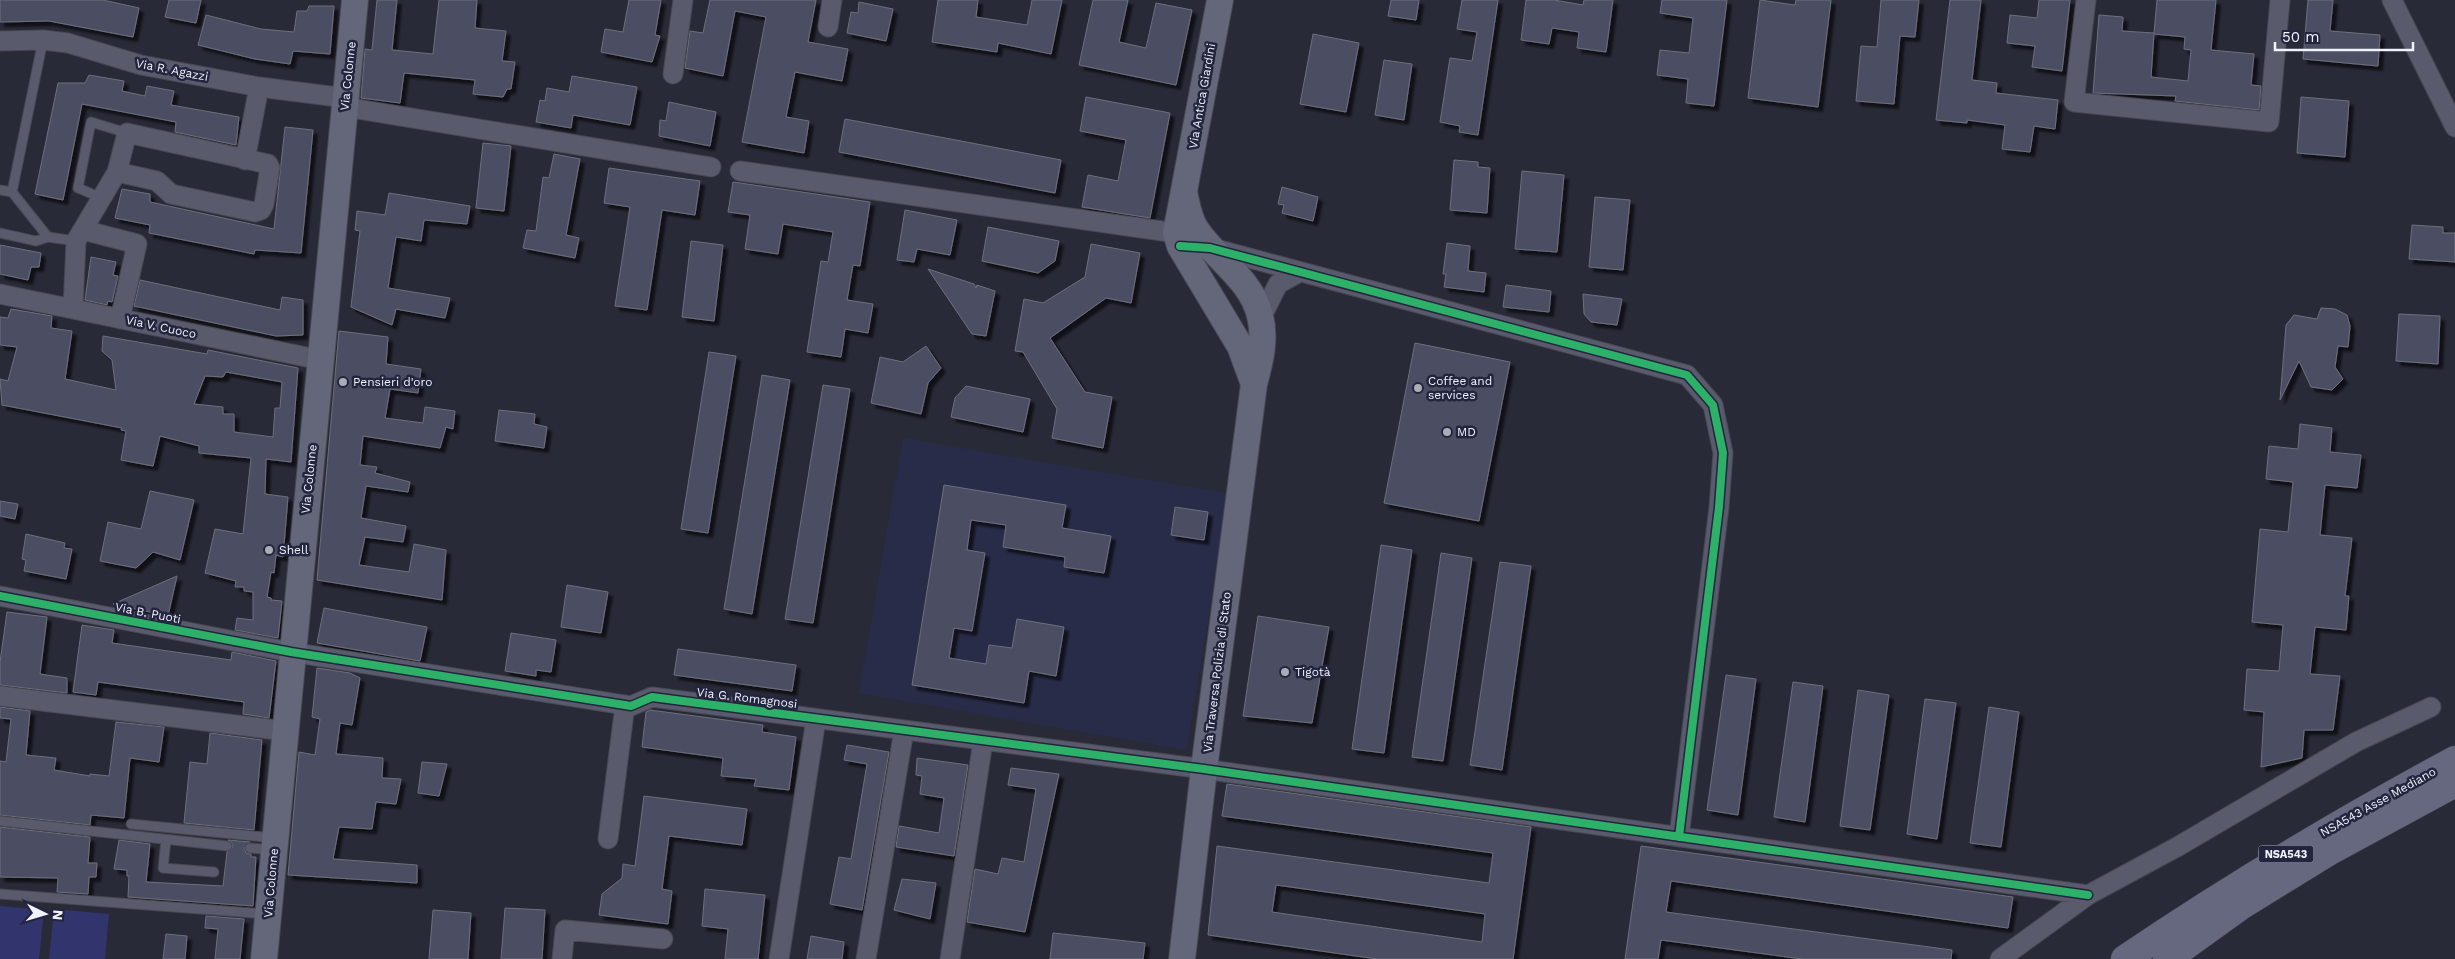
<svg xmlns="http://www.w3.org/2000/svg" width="2455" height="959" font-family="'Work Sans',sans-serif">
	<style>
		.built { fill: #292c48 }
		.green { fill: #32346e }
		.building { fill: #4c4d63; stroke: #6d6f7b; fill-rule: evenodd; filter: url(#shadow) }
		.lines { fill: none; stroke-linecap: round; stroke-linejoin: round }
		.lane-casing { stroke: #474752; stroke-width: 11 }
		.street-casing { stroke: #474752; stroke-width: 21 }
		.secondary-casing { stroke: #474752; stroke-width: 28 }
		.highway-casing { stroke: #474752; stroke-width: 29 }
		.lane { stroke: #595a6b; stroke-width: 9 }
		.street { stroke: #595a6b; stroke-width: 19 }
		.secondary { stroke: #64667a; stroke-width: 26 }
		.highway { stroke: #66687f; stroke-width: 28 }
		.cycleway-casing { stroke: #23253e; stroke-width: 11 }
		.cycleway { stroke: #2db169; stroke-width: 8 }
		.poi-dot { fill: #aaacb7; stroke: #23253e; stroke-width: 2 }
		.labels { text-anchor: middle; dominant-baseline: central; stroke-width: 5; stroke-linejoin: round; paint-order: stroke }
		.shield { fill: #23253e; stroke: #b2b4c3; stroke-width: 1 }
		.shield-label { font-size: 11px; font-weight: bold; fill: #f0f2fc }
		.street-label { font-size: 12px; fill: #f0f2fc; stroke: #23253e }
		.poi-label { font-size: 12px; fill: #f0f2fc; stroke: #23253e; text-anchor: start }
	</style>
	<defs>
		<filter id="shadow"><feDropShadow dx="4.5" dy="4.5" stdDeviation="1" flood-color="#0009"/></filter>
	</defs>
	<rect width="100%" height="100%" fill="#292a38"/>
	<path class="built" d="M903,438L1230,494L1186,750L859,693Z"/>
	<path class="green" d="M0,906L44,910L39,959H0Z
		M54,909L109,914L105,959H49Z"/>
	<path class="building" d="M0,0H103L139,8L133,37L49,21L0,22Z
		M169,0H201L196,23L165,17Z
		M377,0H397L392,50L433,54L439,0H477L475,28L506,31L502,61L515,62L511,89H507L503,97L473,94L475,80L404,73L400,103L361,98L365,49L372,50Z
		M629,0H661L655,35L660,36L652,62L601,52L605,29L623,32Z
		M710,0H816L808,42L848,49L842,81L795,72L786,117L809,121L804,153L742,142L766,17L735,11L723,76L685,68L690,31L703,33Z
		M938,0H978L976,17L1027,25L1032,0H1062L1051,54L998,43L997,52L932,42Z
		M1093,0H1128L1119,42L1146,48L1156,3L1192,10L1176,85L1079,65Z
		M1391,0H1419L1416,20L1388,16Z
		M1462,0H1498L1478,135L1459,132L1460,126L1440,122L1450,58L1472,61L1477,32L1457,29Z
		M1526,0H1554L1583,5L1584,0H1613L1606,52L1577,48L1579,32L1552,28L1549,44L1521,40Z
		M1662,0H1727L1714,106L1686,103L1688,79L1657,75L1660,50L1689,53L1693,18L1660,13Z
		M1760,0L1795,5L1796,0H1831L1818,107L1748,98Z
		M1881,0H1919L1915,37L1900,36L1894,104L1856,101L1861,46L1877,47Z
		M1950,0H1981L1972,80L1997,83L1996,93L2058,100L2055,129L2034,126L2030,152L2002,149L2005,125L1967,120V123L1936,120Z
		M2039,0H2070L2062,71L2032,67L2035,46L2007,43L2010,15L2037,18Z
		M2157,0H2216L2211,50L2254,54L2251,85L2261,86L2259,110L2175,101L2176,96L2093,93L2099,15L2123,17L2122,31L2154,33ZM2154,34L2185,37L2184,49L2191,50L2188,81L2151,77Z
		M2308,0H2333L2330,31L2380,35L2378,66L2303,59Z
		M859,2L893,9L886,41L847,33L851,12L858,13Z
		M309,6H334L330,54L293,51L290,64L255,59L198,45L206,15L261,29L294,32L297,11H307Z
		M1313,34L1359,43L1346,112L1300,104Z
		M1384,60L1412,64L1404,120L1375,115Z
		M89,75L124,81L122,91L145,96L147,86L174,91L171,105L239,117L236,145L175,132L176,122L82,104L63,200L35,194L58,83H85Z
		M572,76L637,87L630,125L573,115L571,128L536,122L540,100L545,101L547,88L569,92Z
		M1086,97L1170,113L1150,218L1082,207L1088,175L1118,181L1126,140L1080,131Z
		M2301,97L2349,101L2345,157L2297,153Z
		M669,102L716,112L710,146L659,136L660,120L666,121Z
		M845,119L1061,160L1055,193L839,152Z
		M285,127L313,130L301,253L255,250L254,254L149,233L150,225L115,218L122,189L150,194V202L274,229Z
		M483,143L511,146L504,211L476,208Z
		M554,154L580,159L566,235L579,238L575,258L523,248L527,230L536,231L543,177L549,178Z
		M1454,160L1478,162V167L1490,168L1487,213L1450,210Z
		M609,168L700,181L695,215L662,210L647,310L615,306L630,207L604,203Z
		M1522,171L1564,175L1557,252L1515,249Z
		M733,182L870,202L860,266L853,265L847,300L873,304L868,333L845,329L841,357L807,352L821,261L828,262L833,232L783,224L778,254L745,249L750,215L728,212Z
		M1282,187L1318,197L1313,221L1282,213L1284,205L1278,204Z
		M389,193L470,206L467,224L424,220L421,241L396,237L388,288L450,298L445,318L396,309L392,325L351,307L360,231L355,230L357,211L385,215Z
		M1595,197L1630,200L1623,270L1589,267Z
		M905,210L957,220L950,255L917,249L914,262L897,260Z
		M2412,225L2443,227V233H2455V262L2409,259Z
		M988,227L1059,241L1055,261L1038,273L982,261Z
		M691,241L723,245L714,321L682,317Z
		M1447,243L1470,246L1468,271L1486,273L1484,292L1444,287L1446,274H1443Z
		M1091,244L1140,253L1131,303L1106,298L1050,338L1085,392L1112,397L1103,448L1052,438L1057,409L1023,352L1015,351L1024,299L1043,303L1085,277Z
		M0,245L41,253L39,267H31L28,280L0,274Z
		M91,257L116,262L113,275L118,276L112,302L108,301L107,305L85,300Z
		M928,269L974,284L976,288L977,285L995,291L986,336L972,334Z
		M140,280L280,310L282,297L303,300V335L276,336L134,306Z
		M1506,285L1551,291L1549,312L1503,307Z
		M1583,294L1622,299L1617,325L1591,322L1584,314Z
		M2321,308L2335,309L2347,315L2350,326L2348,347L2338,346L2335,367L2343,379L2332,390L2311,387L2299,361L2280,400L2286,325L2294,315L2317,319Z
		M11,309L52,316L51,328L72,331L65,379L116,390L112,360L102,351L103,336L207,354L208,350L298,368L291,462L266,459L265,494L288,497L283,557L276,555L274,573L271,572L267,597L271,598V600L282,601L278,638L235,630L237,618L253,620V592L244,591V587H235L236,581L205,573L215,529L243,534L251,458L199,453V446L160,436L153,466L121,460L126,431L121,430L122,428L2,405L0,379L8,381L17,347L0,345V317L8,318ZM226,372L282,382L280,408H275L273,437L234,432V414H223V407L194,404L205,376L223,377Z
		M2399,314L2440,316L2438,364L2396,361Z
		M339,331L388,337L386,364L421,369L418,393L390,389L385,418L423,423L425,407L455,411L453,429L446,427L440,448L363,436L360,465L377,467L375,473L410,482L408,492L366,486L361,518L406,526L403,542L365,537L359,565L409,572L414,544L446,550L442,600L317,580Z
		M1415,343L1510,362L1479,521L1384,503Z
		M926,346L941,368L928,383L921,414L871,403L880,357L903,362Z
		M709,352L736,356L708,533L681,529Z
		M762,375L790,380L752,614L724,609Z
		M823,385L850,389L813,623L785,619Z
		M966,386L1030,399L1023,432L951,417L955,398Z
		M499,410L535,414L534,424L547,427L544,448L495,441Z
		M2300,424L2332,428L2330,452L2361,455L2357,488L2325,485L2320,535L2352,538L2345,596H2349L2346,630L2315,627L2310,674L2340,676L2333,730H2304L2302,758L2261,767L2264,712L2244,710L2247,669L2279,671L2283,625L2252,622L2260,529L2288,532L2293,482L2266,479L2269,446L2298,449Z
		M944,485L1066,505L1062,528L1111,536L1104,573L1064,567L1065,557L1003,547L1006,525L971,520L967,550L985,553L972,631L954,628L949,658L986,664L989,645L1012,648L1017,619L1064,627L1056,676L1029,671L1024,703L912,685Z
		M150,491L194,500L180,560L153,552L136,568L100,561L108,522L141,529Z
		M0,501L18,504L15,519L0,516Z
		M1175,507L1208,512L1204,540L1171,535Z
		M26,534L65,543L64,548L72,549L66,579L24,571L26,560L22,559Z
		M1381,545L1412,550L1384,753L1352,749Z
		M1441,553L1472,558L1443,761L1412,757Z
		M1500,562L1531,566L1502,770L1470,765Z
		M177,576L168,616L113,604Z
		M567,585L608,592L601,633L561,627Z
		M324,608L427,627L420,661L317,643Z
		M7,612L47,617L40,674L67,678V693L0,685V662Z
		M1258,616L1329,627L1312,723L1243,716Z
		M82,625L114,630L112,643L231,660L232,652L276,661L269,718L243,714L244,702L98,682L96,695L73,692Z
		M511,633L556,640L551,672L536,670V676L505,671Z
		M678,649L796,665L792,691L674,675Z
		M317,668L350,673L360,678L352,725L340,723L336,754L383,758L382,778L401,779L396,804L376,802L372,829L339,827L333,859L417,865V883L288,875L299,752L315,755L320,719L312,717Z
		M1726,675L1756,679L1738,815L1707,810Z
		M1793,682L1823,686L1805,822L1774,817Z
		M1858,690L1889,695L1870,830L1840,826Z
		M1925,699L1956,703L1937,839L1907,834Z
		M0,707L30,711L26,755L56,758L54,770L90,776V774L109,776L116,722L164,727L159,762L130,758L124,818L91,815L90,825L0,815V761L6,762L11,719L0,718Z
		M1989,707L2019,712L2001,847L1970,843Z
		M650,710L763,725L762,732L796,737L789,790L754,786L756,779L721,776L723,758L642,747L646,712Z
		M210,733L262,740L254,830L184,823L190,762L207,764Z
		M847,745L889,752L862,910L830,904L839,857L851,859L867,764L844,760Z
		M917,758L968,765L954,856L896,847L899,826L939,833L944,798L920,794L922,776L916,775Z
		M422,762L447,764L439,796L418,793Z
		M1011,768L1059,774L1025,932L967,922L975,869L998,874L1002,858L1024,862L1036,789L1008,785Z
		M1227,784L1531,827L1513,959H1377L1208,935L1217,846L1489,883L1493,853L1222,816ZM1276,885L1485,914L1482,942L1272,912Z
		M644,796L747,809L742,845L669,836L662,889L672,891L668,924L599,915L602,894L622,878L623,864L635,866Z
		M0,827L90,837L88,863H97L96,877H89L88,894L57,892L58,878L0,877Z
		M119,840L150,844L146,882L223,886L227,852L233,847L232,843L228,840L250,842L244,848L246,853L251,854V857H256L253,906L128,897L129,876H127V870L114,869Z
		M1641,846L2013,897L2008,928L1671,881L1666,912L1952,950L1951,959H1802L1661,940L1658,959H1625Z
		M902,879L936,883L930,919L894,910Z
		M705,889L765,895L758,959H725L728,929L702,926Z
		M505,908L545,910L542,959H501Z
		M433,910L471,913L468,959H429Z
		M206,916L244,919L240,959H215L218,929L205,928Z
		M1053,933L1145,943L1143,959H1050Z
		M166,934L187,936L185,959H163Z
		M811,936L844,942L842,959H807Z"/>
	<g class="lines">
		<g class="lane-casing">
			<path id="lane" d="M43,40L12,192L48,237L76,241
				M0,190L12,192
				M102,198L78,188L91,122L127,133
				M0,233L36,241L48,237
				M0,821L227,846
				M131,824L274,838
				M166,840L163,868L214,872
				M250,848L273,850
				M0,894L265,914"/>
		</g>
		<g class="street-casing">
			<path id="street" d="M2086,0L2074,102L2269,122L2280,0
				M2392,0L2455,127
				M828,27L832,0
				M0,41L43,40L68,43L141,65L259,87L346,98
				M673,74L683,0
				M345,107L711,167
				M245,160L259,87
				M740,171L1176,233
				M83,230L137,244L120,319
				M1212,248L1687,375L1713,405L1723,453L1719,507L1679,837
				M0,294L321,360
				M73,309L76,241L117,172L127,133L268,164L270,168L264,204L261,210L255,212L171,194L157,181L117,172
				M1261,318L1278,284L1298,273
				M0,596L291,652L631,706L652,697L1204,769L2088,895
				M0,696L285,731
				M608,839L625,705
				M562,959L565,930L663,939
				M779,959L816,719
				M866,959L904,730
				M950,959L983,741
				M2000,959L2088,895L2177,847L2356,742L2431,707"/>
		</g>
		<g class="secondary-casing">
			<path id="secondary" d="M1220,0L1176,233L1180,246L1240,346L1254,384
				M264,959L355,0
				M1182,959L1204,769L1254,384C1260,362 1266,339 1260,316C1252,280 1217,260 1197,231C1189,220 1187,205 1184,192"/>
		</g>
		<g class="highway-casing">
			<path id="highway" d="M2125,959C2233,886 2340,822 2455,760
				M2167,959L2242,905L2328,852L2455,783"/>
		</g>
		<use href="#lane" class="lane"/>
		<use href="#street" class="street"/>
		<use href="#secondary" class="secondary"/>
		<use href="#highway" class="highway"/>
		<g class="cycleway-casing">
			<path id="cycleway" d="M1180,246L1210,248L1687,375L1713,405L1723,453L1719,507L1679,837
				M0,596L291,652L631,706L652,697L1204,769L2088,895"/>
		</g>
		<use href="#cycleway" class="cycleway"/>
	</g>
	<g class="poi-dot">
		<circle cx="343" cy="382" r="5"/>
		<circle cx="1418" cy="388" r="5"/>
		<circle cx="1447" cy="432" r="5"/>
		<circle cx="269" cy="550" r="5"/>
		<circle cx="1285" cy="672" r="5"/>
	</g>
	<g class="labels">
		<rect class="shield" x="2258.5" y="845.5" width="55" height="17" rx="4"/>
		<g class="shield-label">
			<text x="2286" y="854">NSA543</text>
		</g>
		<g class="street-label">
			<text transform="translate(172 70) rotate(11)">Via R. Agazzi</text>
			<text transform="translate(348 76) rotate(-84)">Via Colonne</text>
			<text transform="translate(1202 96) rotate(-80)">Via Antica Giardini</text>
			<text transform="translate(161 327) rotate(12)">Via V. Cuoco</text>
			<text transform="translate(309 479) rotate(-84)">Via Colonne</text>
			<text transform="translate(148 613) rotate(11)">Via B. Puoti</text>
			<text transform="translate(1217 672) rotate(-83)">Via Traversa Polizia di Stato</text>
			<text transform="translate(747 698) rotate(7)">Via G. Romagnosi</text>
			<text transform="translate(2378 802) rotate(-29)">NSA543 Asse Mediano</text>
			<text transform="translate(271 883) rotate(-85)">Via Colonne</text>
		</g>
		<g class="poi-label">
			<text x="1428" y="381">Coffee and<tspan x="1428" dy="14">services</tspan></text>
			<text x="353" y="382">Pensieri d'oro</text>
			<text x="1457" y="432">MD</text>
			<text x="279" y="550">Shell</text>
			<text x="1295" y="672">Tigotà</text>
		</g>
	</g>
	<g transform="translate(45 914) rotate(95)" stroke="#23253e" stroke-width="4" paint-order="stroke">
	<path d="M0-4L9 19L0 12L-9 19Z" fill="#f0f2fc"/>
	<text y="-8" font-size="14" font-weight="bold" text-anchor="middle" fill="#f0f2fc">N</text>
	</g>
	<path d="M2275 42v8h138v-8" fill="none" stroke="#f0f2fc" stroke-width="2.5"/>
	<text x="2282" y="42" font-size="15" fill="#f0f2fc" stroke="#23253e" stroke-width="4" paint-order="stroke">50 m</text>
</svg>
